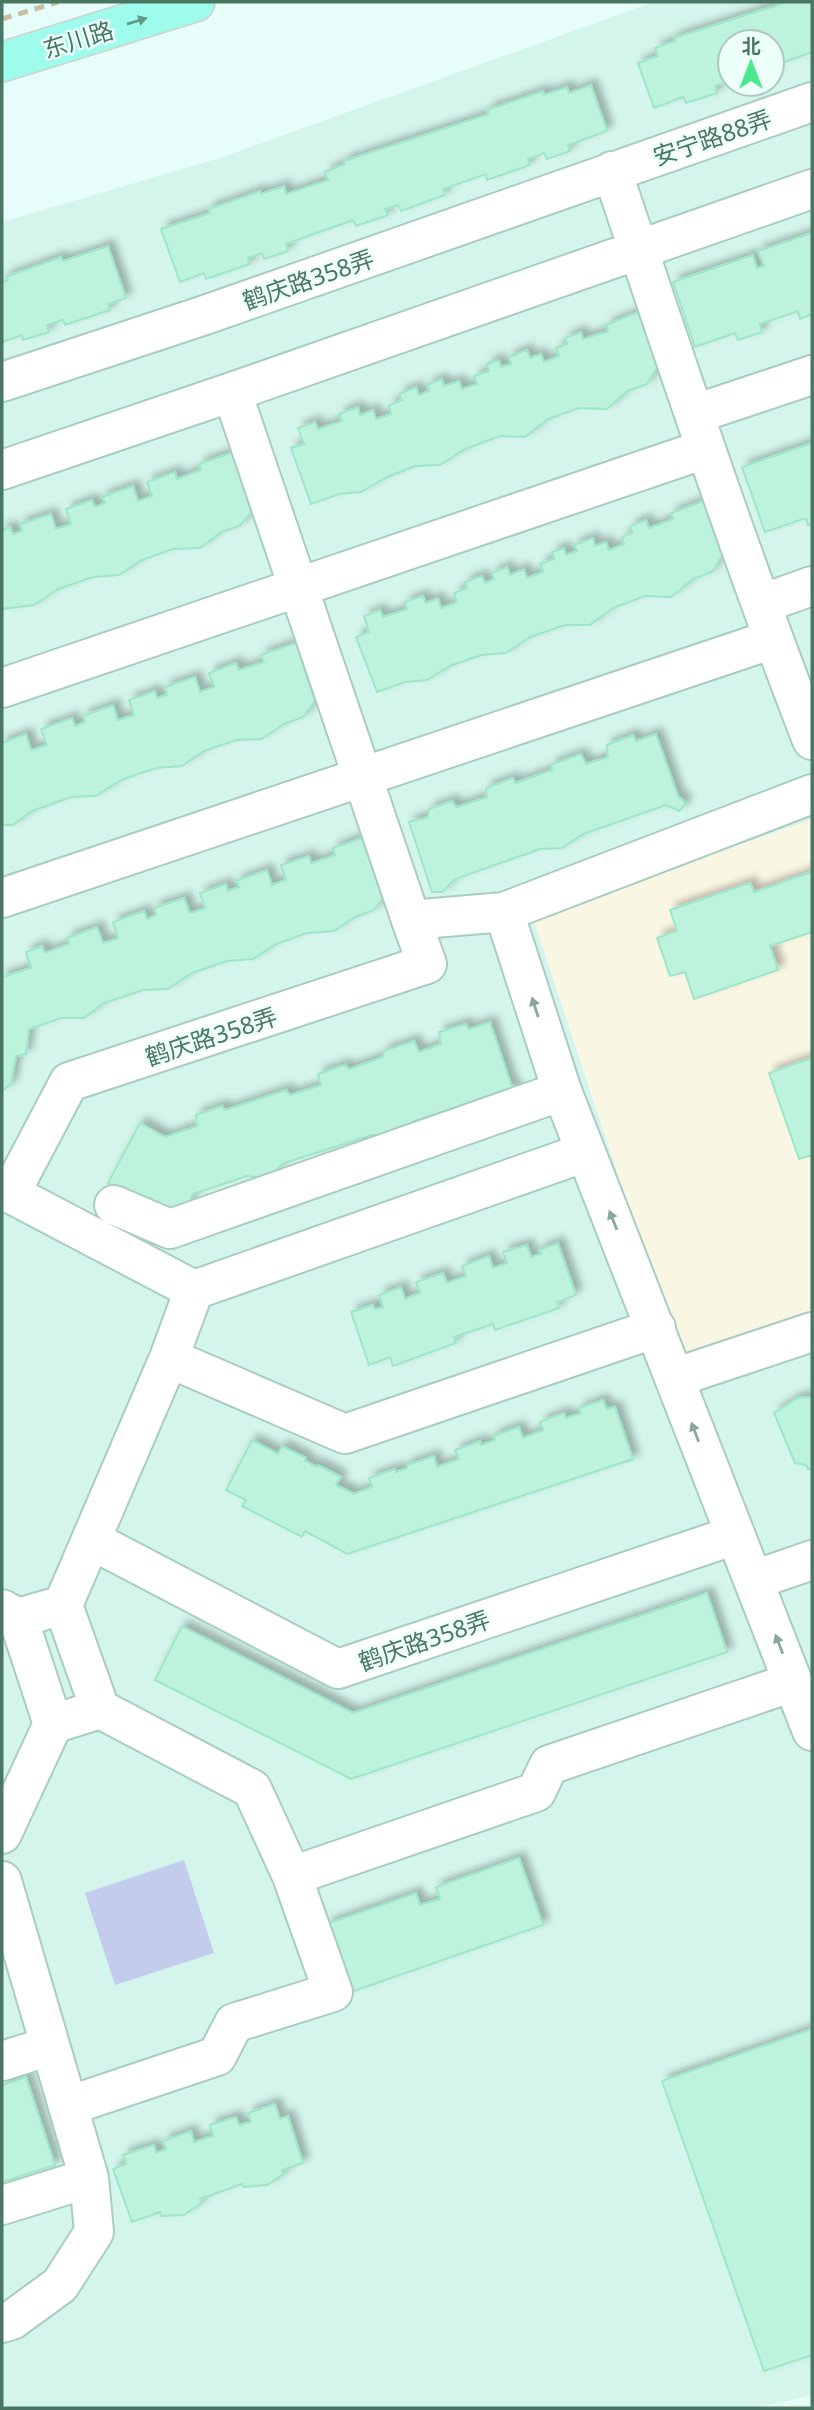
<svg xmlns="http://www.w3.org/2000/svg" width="814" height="2410" font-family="'Noto Sans','Noto Sans SC',sans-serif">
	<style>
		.residential { fill: #d4f5ec; fill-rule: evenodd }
		.education { fill: #f9f6e3 }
		.green { fill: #c4cceb }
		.building { fill: #bdf3dd; stroke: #9de6c7; stroke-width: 2; filter: url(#shadow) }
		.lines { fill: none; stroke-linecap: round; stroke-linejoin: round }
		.minor-casing { stroke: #a9cdc0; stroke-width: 42 }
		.major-casing { stroke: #ccd9d3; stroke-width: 42 }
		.minor { stroke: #fff; stroke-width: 38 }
		.major { stroke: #9efcec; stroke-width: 38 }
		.rail { stroke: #c7bea4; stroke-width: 5; stroke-dasharray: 10 7; stroke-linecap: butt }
		.oneway { fill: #5f9885 }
		.oneway2 { fill: #89a79a }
		.labels { text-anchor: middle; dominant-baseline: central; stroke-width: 5; stroke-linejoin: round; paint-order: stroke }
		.street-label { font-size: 24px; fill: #4a7763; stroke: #edfffb }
	</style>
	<defs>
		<filter id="shadow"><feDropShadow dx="6" dy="-6" stdDeviation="3.5" flood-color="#0004"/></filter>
	</defs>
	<rect width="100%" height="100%" fill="#e6fdf9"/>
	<path class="residential" d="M654,2H812V2395L755,2408H2V222L220,158ZM730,42H772V84H730Z"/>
	<path class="education" d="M812,819V1315L679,1360L533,918Z"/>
	<path class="green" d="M184,1860L214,1953L115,1985L85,1893Z"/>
	<path class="building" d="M787,2H812V52L773,66L774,72L772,73V42H730V84H740L730,87L728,81L715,86L717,93L686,103L683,97L654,108L638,63L658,56L655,48L675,41L674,38Z
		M591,85L607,131L568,145L570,151L547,159L544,153L528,159L530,165L487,180L486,174L443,189L445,195L401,211L398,205L385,209L388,215L356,226L353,220L286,244L288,251L264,259L262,253L248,258L250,264L206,279L204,273L180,282L161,229L210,213L209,209L260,191L261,194L284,186L286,194L328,180L325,172L345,164L344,161L489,114L487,110L543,91L544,95L567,87L569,93Z
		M812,233V314L800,319L798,311L760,324L762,332L738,340L735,333L695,347L673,282L753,255L757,268L764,266L758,251Z
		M108,246L126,298L108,304L110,310L65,325L63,320L47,325L49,332L23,340L22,335L2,342V282L8,280L6,277L61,257L63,261Z
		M641,311L660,363L647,384L627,391L607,409L579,408L548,419L525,437L500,436L465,449L440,465L415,466L385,478L361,492L339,494L311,504L291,448L304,444L298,428L315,422L318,429L342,421L339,414L358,407L360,415L373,410L376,419L391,414L389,405L402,400L399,394L416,387L419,395L429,391L427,385L442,379L444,386L459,381L462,389L477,384L474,376L489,371L487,364L499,360L501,367L511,364L509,357L527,350L530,358L541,354L544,362L559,356L556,348L567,344L565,338L581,332L583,339L608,331L606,325Z
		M812,443V524L808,525L806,518L765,532L742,467Z
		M234,452L253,510L240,526L221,532L200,548L173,549L142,560L119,575L93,577L58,589L34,605L2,609V530L10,527L13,534L22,531L20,524L51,514L56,529L71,524L66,509L92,500L95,507L105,503L102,497L133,486L138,501L152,496L147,482L175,472L177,479L201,470L199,464Z
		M706,500L725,551L712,572L693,579L671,597L645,596L613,608L590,625H565L530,637L506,653L481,655L450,666L427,680L405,682L377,692L356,637L369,632L364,616L380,610L383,617L407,609L405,602L423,596L426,603L438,598L441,608L457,602L454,593L467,588L465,582L482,576L485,583L494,579L492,573L507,567L510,575L524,569L527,578L543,572L540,564L554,559L552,552L564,548L566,555L577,551L574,545L593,538L595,546L606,542L609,550L624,544L622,537L632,533L630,526L646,520L649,528L673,519L671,513Z
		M296,643L315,701L303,717L284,724L261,739L236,740L204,751L182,766L156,768L121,780L96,796L71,797L32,811L13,825H2V743L26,734L31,750L47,745L41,729L72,718L75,726L85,722L83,716L113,705L118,720L134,715L129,700L155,691L157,698L167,695L165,687L195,677L200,692L214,687L209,673L236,663L239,670L264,662L261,655Z
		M656,734L678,796L686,803L679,811L666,805L583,834L562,848L540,849L455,879L442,892H432L409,822L428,817L429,809L452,801L457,807L487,797L486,788L513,778L515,783L552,770L551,765L581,754L586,764L608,757L607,745L633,735L636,741Z
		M368,836L387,894L374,910L355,917L334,931L307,933L276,944L253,959L227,961L192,973L168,989L143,990L104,1003L84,1018H61L29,1029L26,1054L16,1056L11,1084L2,1091V977L31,968L26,952L42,946L45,953L69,944L67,938L97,927L103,943L118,938L113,922L144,911L147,919L156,915L154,908L184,898L190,913L205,908L200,893L226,884L228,891L239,887L236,881L267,870L272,885L286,880L281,865L309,856L311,863L335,855L333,848Z
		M812,872V932L770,946L778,970L694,999L685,972L670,976L657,938L677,931L670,910L750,883L754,892Z
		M490,1022L511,1084L519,1092L499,1093L415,1121L395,1136L372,1135L284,1163L268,1178L247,1176L193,1194L183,1215L172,1217L108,1183L140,1123L165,1137L197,1126L196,1115L222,1106L225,1110L286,1090L290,1095L321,1085L318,1074L345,1065L349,1069L383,1057L384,1051L414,1041L419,1052L441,1044L439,1032L466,1024L469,1029Z
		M812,1058V1155L799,1159L769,1073Z
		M558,1243L576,1295L557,1302L559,1308L495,1330L493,1324L454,1337L456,1343L393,1366L390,1357L369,1365L351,1312L373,1305L375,1309L383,1307L379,1295L401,1287L405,1299L420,1293L416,1282L443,1273L447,1283L466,1276L462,1266L489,1256L493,1268L507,1263L503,1252L527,1245L531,1257L541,1254L539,1250Z
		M812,1397V1468L808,1469L806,1465L795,1463L774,1413L798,1398Z
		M603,1400L607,1409L615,1407L633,1459L347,1554L305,1531L302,1537L242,1506L246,1500L226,1490L252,1440L278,1454L282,1446L306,1458L305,1461L317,1467L318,1465L341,1477L336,1485L354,1494L372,1487L369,1478L395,1469L396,1472L407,1468V1465L434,1456L437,1467L459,1459L455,1450L480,1441L481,1445L495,1440L493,1436L519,1427L523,1438L543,1430L540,1422L564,1413L566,1418L581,1413L579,1408Z
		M707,1593L727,1652L351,1779L155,1680L182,1626L353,1713Z
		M519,1858L543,1925L351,1992L327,1924L416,1893L420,1905L440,1899L436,1887Z
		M812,2029V2355L764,2371L662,2081Z
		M26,2077L55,2165L2,2182V2085Z
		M275,2104L280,2119L288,2116L303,2163L282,2170L284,2174L267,2185L244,2187L242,2184L200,2199L201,2203L184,2215L161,2216L160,2212L132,2222L113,2169L126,2164L123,2155L154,2145L156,2153L166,2149L163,2141L191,2131L194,2142L213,2136L210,2125L236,2117L239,2125L251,2122L248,2113Z"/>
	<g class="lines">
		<g class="minor-casing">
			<path id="minor" d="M612,171C676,362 739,552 812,740
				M2,382L205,315L812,102
				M232,392L411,920L504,912
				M695,414L812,375
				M2,470L232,392L812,189
				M761,604L812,586
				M2,688L705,449
				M812,794L504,912L562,1091L812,1731
				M2,898L773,639
				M2,1189L194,1290L169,1358L63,1605L18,1618L2,1609
				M10,1194L69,1082L427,964L411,920
				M114,1205L170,1229L562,1091
				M194,1290L586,1152
				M169,1358L345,1434L656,1328
				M674,1378L812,1332
				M91,1540L338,1669L735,1535
				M754,1580L812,1560
				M18,1618L53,1724L100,1709L63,1605
				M100,1709L252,1789L292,1876L536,1792L549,1765L793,1682
				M2,1834L53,1724
				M2,1881L89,2178L94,2232L60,2285L12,2320L2,2323
				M2,2061L50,2046
				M68,2106L217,2056L234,2023L333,1992L292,1876
				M2,2205L89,2178"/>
		</g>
		<g class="major-casing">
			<path id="major" d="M2,62L195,2"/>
		</g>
		<use href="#minor" class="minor"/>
		<use href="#major" class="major"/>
		<path class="rail" d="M2,19L58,2"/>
	</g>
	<defs><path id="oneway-solid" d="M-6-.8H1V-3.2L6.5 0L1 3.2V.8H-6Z" transform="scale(1.75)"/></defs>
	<use class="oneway" href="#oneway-solid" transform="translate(137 21) rotate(-17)"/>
	<g class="oneway2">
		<use href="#oneway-solid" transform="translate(535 1007) rotate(-108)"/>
		<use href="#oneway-solid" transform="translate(613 1220) rotate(-112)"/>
		<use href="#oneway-solid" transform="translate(695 1432) rotate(-111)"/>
		<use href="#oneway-solid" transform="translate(779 1644) rotate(-111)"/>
	</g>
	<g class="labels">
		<g class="street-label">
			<text transform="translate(78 39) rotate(-17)">东川路</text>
			<text transform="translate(712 137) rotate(-19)">安宁路88弄</text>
			<text transform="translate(308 279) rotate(-19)">鹤庆路358弄</text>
			<text transform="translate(211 1036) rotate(-18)">鹤庆路358弄</text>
			<text transform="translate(424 1640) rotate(-19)">鹤庆路358弄</text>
		</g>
	</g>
	<rect width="814" height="2410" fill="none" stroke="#4a7763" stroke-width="7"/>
	<g transform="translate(751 63)"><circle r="33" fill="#edfffb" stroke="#acc9be" stroke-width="2"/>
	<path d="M0-5L12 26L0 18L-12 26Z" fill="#49e98c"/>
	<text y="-10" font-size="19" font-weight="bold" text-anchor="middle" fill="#4a7763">北</text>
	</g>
</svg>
